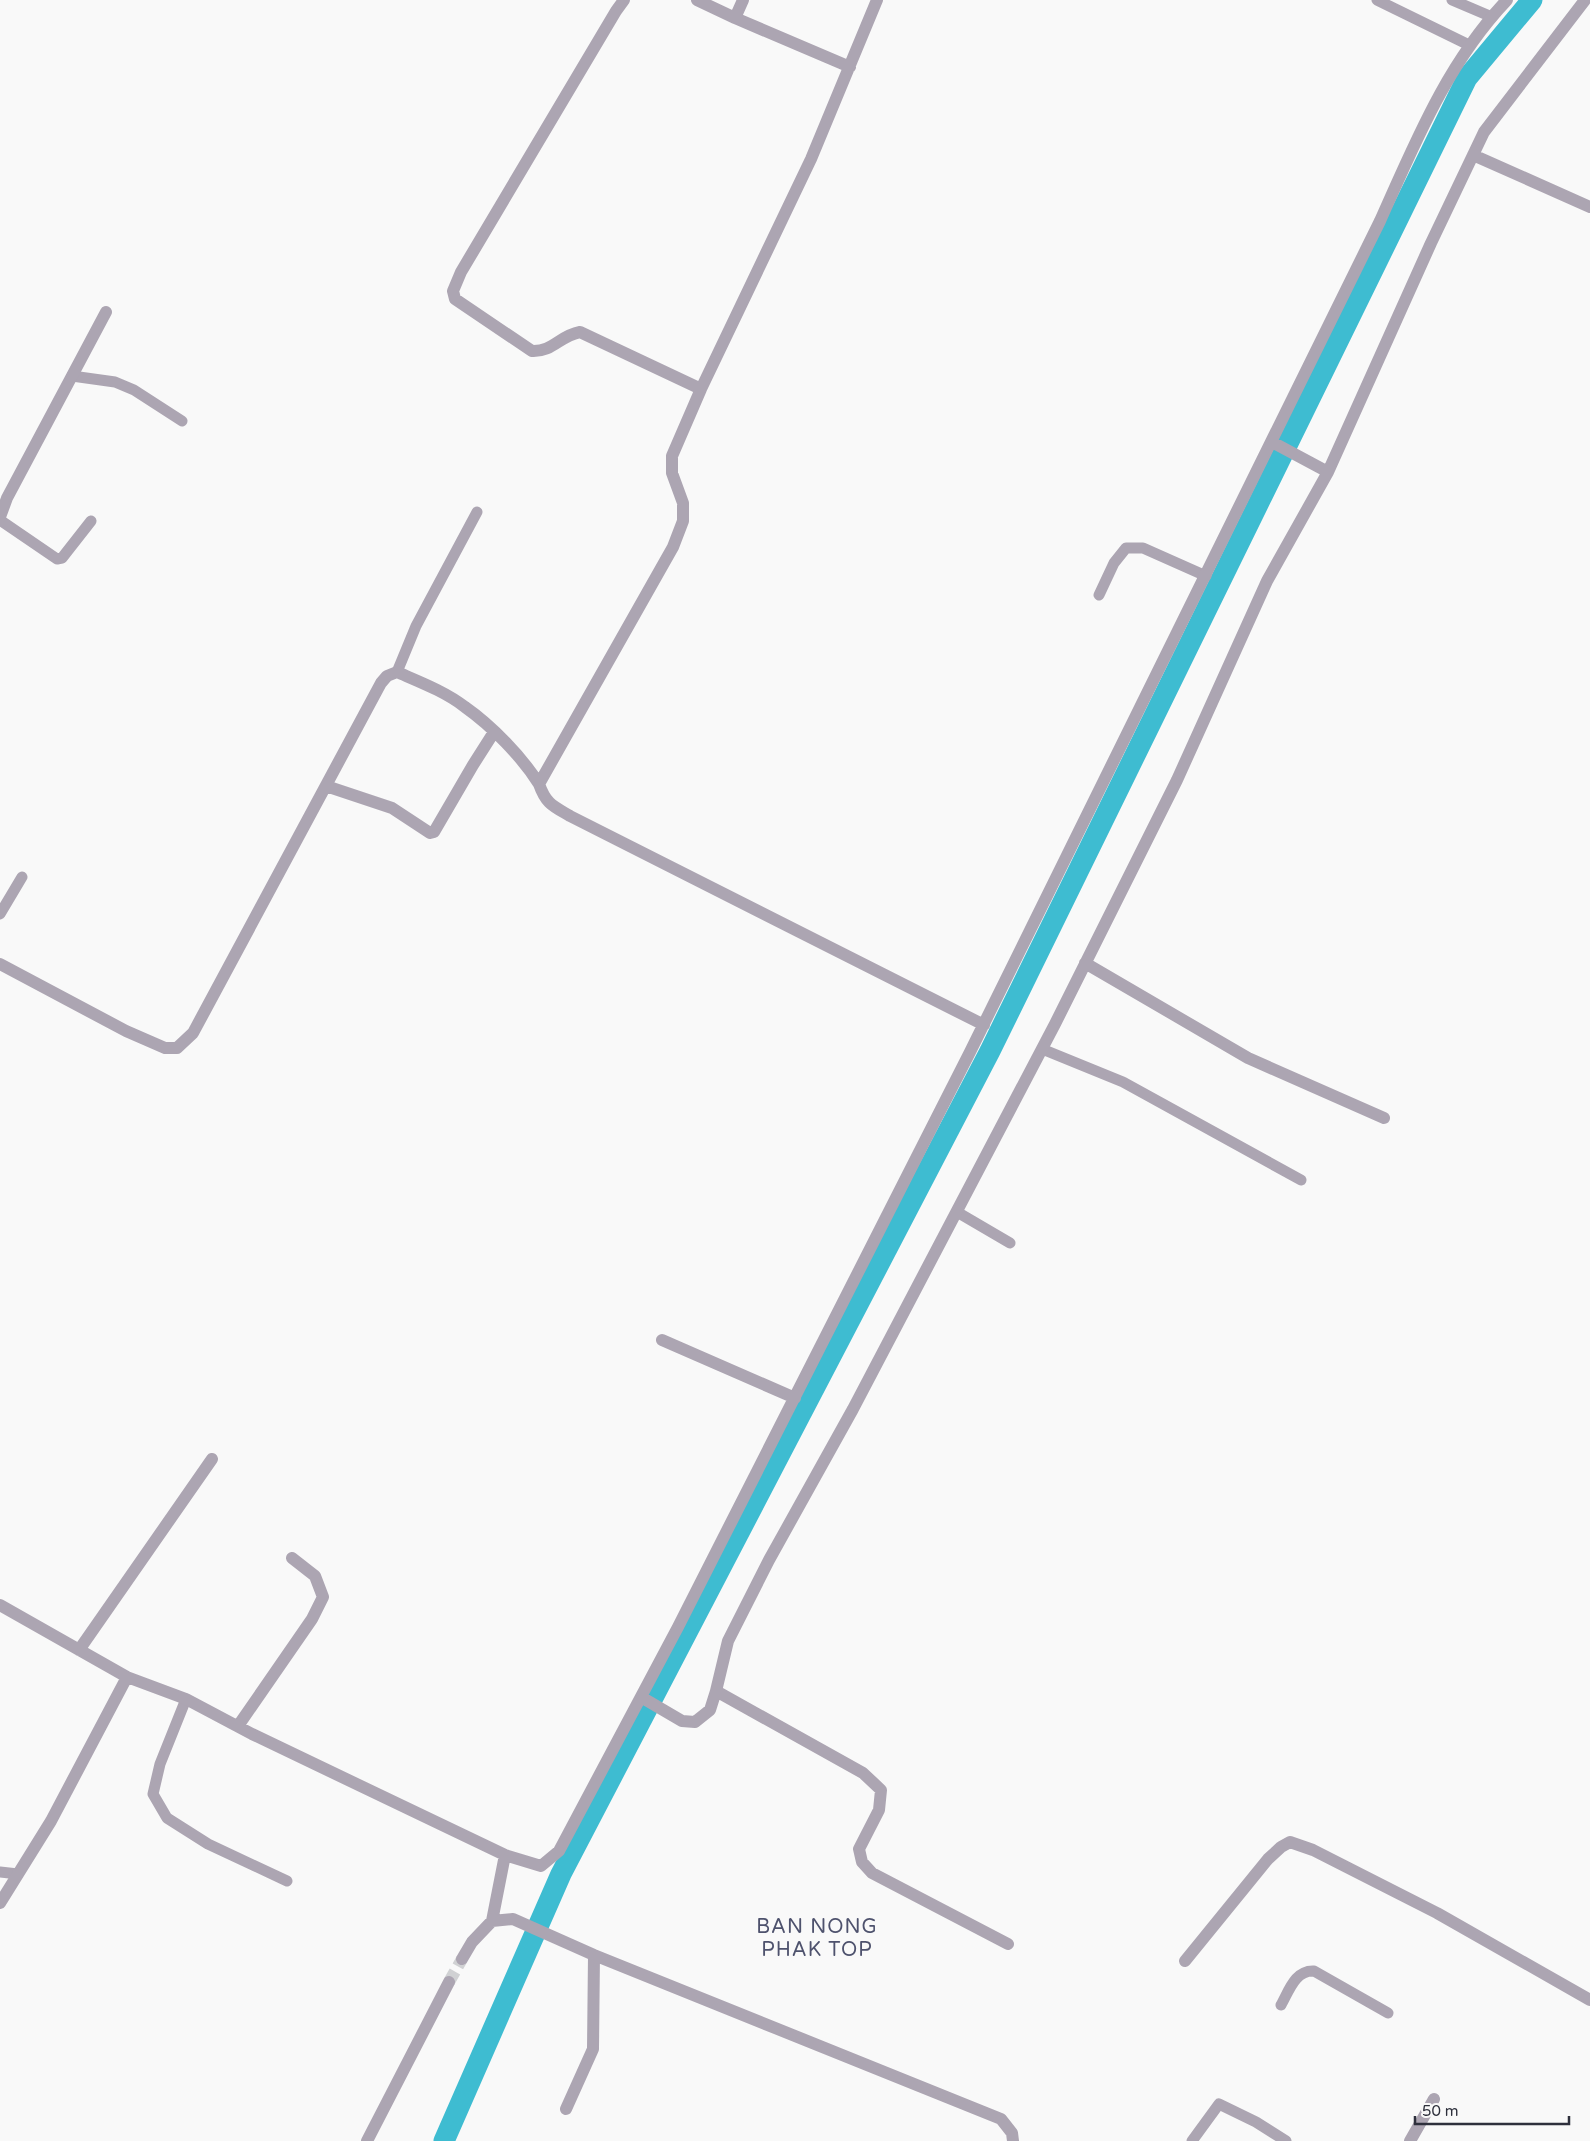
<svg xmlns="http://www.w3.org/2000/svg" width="1590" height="2141" font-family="'Varela Round',sans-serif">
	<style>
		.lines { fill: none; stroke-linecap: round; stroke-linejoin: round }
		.canal { stroke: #3ebcd1; stroke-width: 21 }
		.street-tunnel { stroke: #d0d1d3; stroke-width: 12; stroke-dasharray: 12 6; stroke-linecap: butt }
		.lane { stroke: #aca5b2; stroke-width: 11 }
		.street { stroke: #aca5b2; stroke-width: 12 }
		.labels { text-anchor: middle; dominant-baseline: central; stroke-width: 4; stroke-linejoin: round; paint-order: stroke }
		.quarter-label { font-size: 20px; letter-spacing: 1px; fill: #4e526d; stroke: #f9f9f9 }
	</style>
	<rect width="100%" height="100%" fill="#f9f9f9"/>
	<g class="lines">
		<path class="canal" d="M444,2141L561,1874L990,1051L1467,78L1532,0"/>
		<path class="street-tunnel" d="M449,1982L462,1959"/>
		<path class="lane" d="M1377,0L1469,45
			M1452,0L1492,17
			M72,376L115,382L134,390L182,421
			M0,520L57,559L62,558L91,521
			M1099,595L1114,563L1126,548H1143L1206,576
			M397,672L416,626L477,512
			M0,914L22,877
			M1042,1049L1123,1082L1301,1180
			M957,1212L1010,1243
			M186,1699L160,1764L153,1794L167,1818L208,1844L287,1881
			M0,1872L18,1874
			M1281,2005C1289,1991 1295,1970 1314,1971L1388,2013
			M1192,2141L1219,2104L1256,2122L1286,2141"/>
		<path class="street" d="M624,0L616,11L461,272L453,291L455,299L532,351C553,352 559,336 580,332L701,389
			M697,0L735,18L850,67
			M877,0L811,159L701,389L672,456V473L683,503V521L673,547L539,784C546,804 553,806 570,816L984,1025
			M735,18L743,0
			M1473,155L1590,207
			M1272,442L1328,472
			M0,517L7,498L106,312
			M326,786L392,808L430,833L434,832L473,765L494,732
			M1085,963L1248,1058L1384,1118
			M0,964L126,1031L165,1048H177L193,1033L381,683L387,676L397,672C420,682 446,692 465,707C492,726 522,757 539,784
			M662,1340L795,1398
			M0,1605L127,1677L186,1699L252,1734L505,1855L541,1866L559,1851L678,1627L970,1052L1380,221C1415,143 1447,63 1507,0
			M79,1650L212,1459
			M641,1697L682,1721L695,1722L710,1710L716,1691
			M238,1726L312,1619L323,1597L315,1576L292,1558
			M0,1903L51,1821L127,1677
			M492,1921L505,1855
			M1008,1944L872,1873L862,1862L859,1849L879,1810L881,1790L863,1773L716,1691L728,1641L769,1560L853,1409L1055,1024L1177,780L1267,581L1328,472L1431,243L1484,132L1585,0
			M462,1959L472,1942L492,1921L513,1919L594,1955L1001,2119L1012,2133L1013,2141
			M1185,1961L1268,1859L1281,1847L1290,1842L1313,1850L1437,1913L1590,2000
			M566,2109L593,2049L594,1955
			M367,2141L449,1982
			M1410,2141L1434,2099"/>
	</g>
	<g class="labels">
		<g class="quarter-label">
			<text x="817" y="1927">BAN NONG<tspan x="817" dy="23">PHAK TOP</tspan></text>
		</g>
	</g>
	<path d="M1415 2116v8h154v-8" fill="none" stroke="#2e303c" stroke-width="2.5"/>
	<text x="1422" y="2116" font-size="15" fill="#2e303c" stroke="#f9f9f9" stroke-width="4" paint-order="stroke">50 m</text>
</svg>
